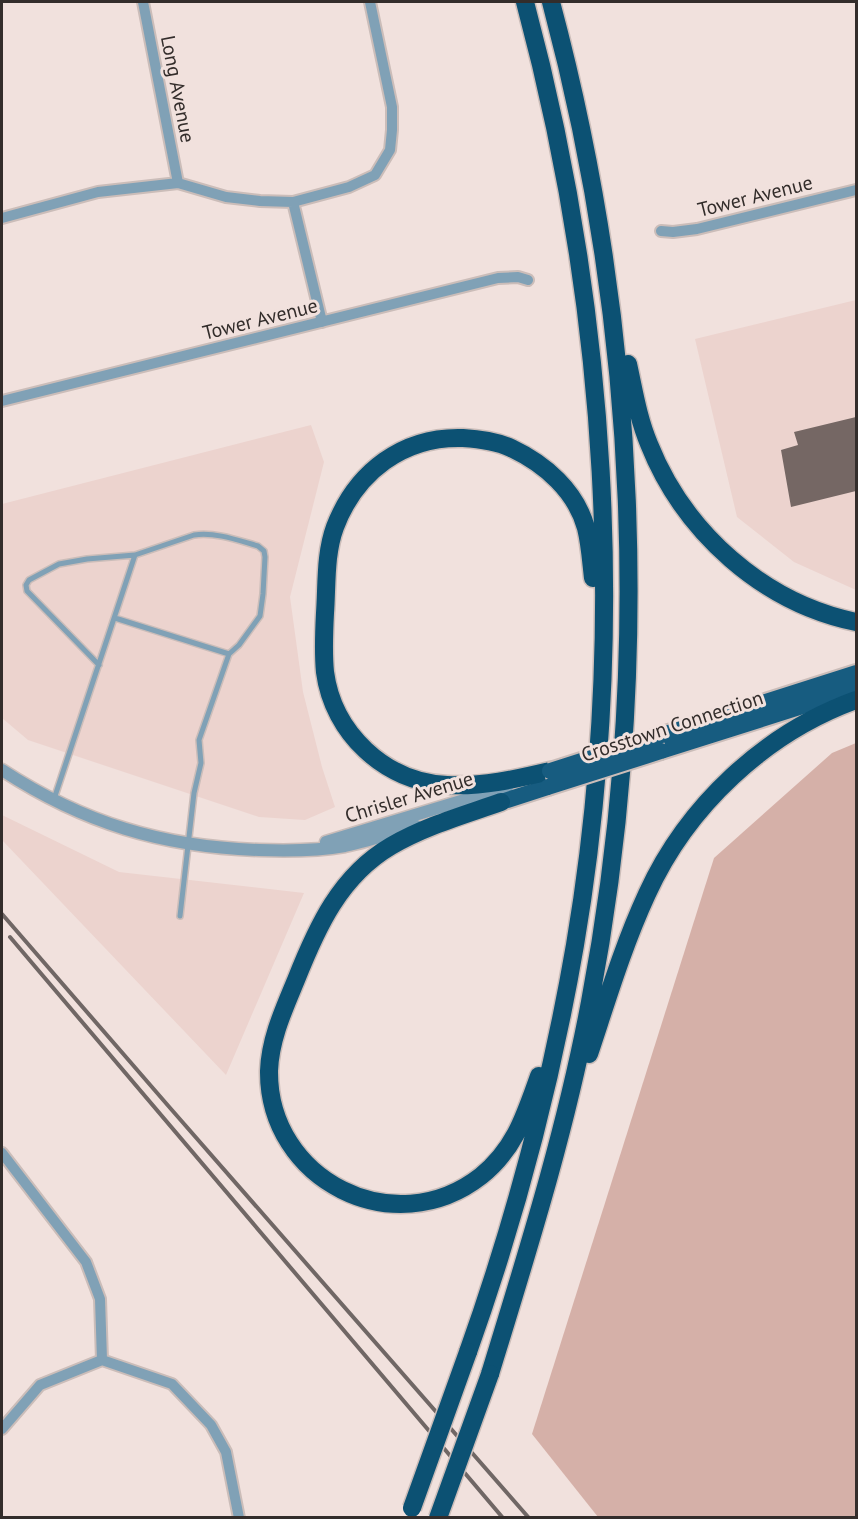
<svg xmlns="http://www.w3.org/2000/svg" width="858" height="1519" font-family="'PT Sans',sans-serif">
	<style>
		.built { fill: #ecd3ce }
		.green { fill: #d5b0a8 }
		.building { fill: #756764 }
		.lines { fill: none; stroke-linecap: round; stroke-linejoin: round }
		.service-casing { stroke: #cbbdb9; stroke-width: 8 }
		.minor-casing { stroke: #cbbdb9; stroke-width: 14 }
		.tertiary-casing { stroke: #cbbdb9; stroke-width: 15 }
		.trunk-casing { stroke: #cbbdb9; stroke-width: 20 }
		.motorway-casing { stroke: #cbbdb9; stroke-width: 21 }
		.service { stroke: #80a1b6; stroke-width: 5 }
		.minor { stroke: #80a1b6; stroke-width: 10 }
		.tertiary { stroke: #80a1b6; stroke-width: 12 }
		.trunk { stroke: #175c80; stroke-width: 16 }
		.motorway { stroke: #0c5173; stroke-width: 18 }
		.rail { stroke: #706765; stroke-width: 4 }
		.trunk-bridge-casing { stroke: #cbbdb9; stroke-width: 20; stroke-linecap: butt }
		.motorway-bridge-casing { stroke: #cbbdb9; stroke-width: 21; stroke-linecap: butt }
		.trunk-bridge { stroke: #175c80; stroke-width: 16 }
		.motorway-bridge { stroke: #0c5173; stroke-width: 18 }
		.labels { text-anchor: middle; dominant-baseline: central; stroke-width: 6; stroke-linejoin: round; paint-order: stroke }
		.street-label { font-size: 20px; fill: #332d2b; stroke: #f1e1dd }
	</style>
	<rect width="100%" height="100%" fill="#f1e1dd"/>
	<path class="built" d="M856,300V590L794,562L737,517L695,339Z
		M311,425L324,462L290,597L303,692L322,767L335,807L305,820L259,817L28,740L2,718V504Z
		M2,815L119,872L304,893L226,1075L2,840Z"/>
	<path class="green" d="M856,743V1517H598L532,1434L714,858L832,753Z"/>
	<path class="building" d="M856,417V491L791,507L781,450L798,445L794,432Z"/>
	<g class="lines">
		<g class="service-casing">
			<path id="service" d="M115,618L229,654
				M99,665L27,591L26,585L29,580L59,564L87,559L135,555
				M54,799L135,555L194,535C216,532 237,540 258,546L264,551L265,557L263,594L260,616L239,645L229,654L199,740L201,763L194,793L180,916"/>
		</g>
		<g class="minor-casing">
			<path id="minor" d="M143,2L178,183
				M293,202L322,322
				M2,218L98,192L178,183L226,197L260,201L293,202L349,187L375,175L390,150L392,130V107L370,2
				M661,231L673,232L697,229L856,190
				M2,401L498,278L518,277L528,280
				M2,1153L86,1262L100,1299L102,1360
				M2,1429L40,1385L102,1360L172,1384L211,1425L226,1452L239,1518"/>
		</g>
		<g class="tertiary-casing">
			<path id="tertiary" d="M2,770C83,823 163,847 259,850C288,851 317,851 345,846C369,841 392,833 416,826
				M326,842L507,787"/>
		</g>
		<g class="trunk-casing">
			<path id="trunk" d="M662,735L856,673
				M661,751L856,689
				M501,802L548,787"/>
		</g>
		<g class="motorway-casing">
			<path id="motorway" d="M628,364C634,391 638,418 649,444C684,532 763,603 856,622
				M550,771C516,779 482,787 447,785C385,782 333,733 325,672C323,652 324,632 325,613C327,585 325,554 335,527C356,472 403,436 463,438C479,439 496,441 511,448C545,464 576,491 586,528C590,544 591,561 593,578
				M501,802C464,815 425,826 391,846C340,876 317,927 296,980C284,1009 270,1039 269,1071C268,1180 394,1244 481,1176C515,1149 525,1115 539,1076
				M589,1054C607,1000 623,946 647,894C687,806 765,733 856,700
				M468,1352C515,1220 551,1084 575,945C628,633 607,307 525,2
				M490,1374C528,1250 566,1130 590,1002C653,671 638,327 551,2"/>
		</g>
		<use href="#service" class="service"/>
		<use href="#minor" class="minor"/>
		<use href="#tertiary" class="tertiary"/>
		<use href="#trunk" class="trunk"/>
		<use href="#motorway" class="motorway"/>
		<path class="rail" d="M2,914L171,1109L529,1518
			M10,937L503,1518"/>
		<g class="trunk-bridge-casing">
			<path id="trunk-bridge" d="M550,771L662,735
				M548,787L661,751"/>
		</g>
		<g class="motorway-bridge-casing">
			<path id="motorway-bridge" d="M412,1508L468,1352
				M438,1518L490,1374"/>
		</g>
		<use href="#trunk-bridge" class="trunk-bridge"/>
		<use href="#motorway-bridge" class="motorway-bridge"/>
	</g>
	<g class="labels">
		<g class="street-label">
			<text transform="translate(178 89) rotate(79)">Long Avenue</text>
			<text transform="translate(755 196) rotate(-14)">Tower Avenue</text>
			<text transform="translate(260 319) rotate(-14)">Tower Avenue</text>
			<text transform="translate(672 726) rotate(-18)">Crosstown Connection</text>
			<text transform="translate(409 797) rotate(-17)">Chrisler Avenue</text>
		</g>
	</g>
	<rect width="858" height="1519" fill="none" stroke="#332d2b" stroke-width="6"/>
</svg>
